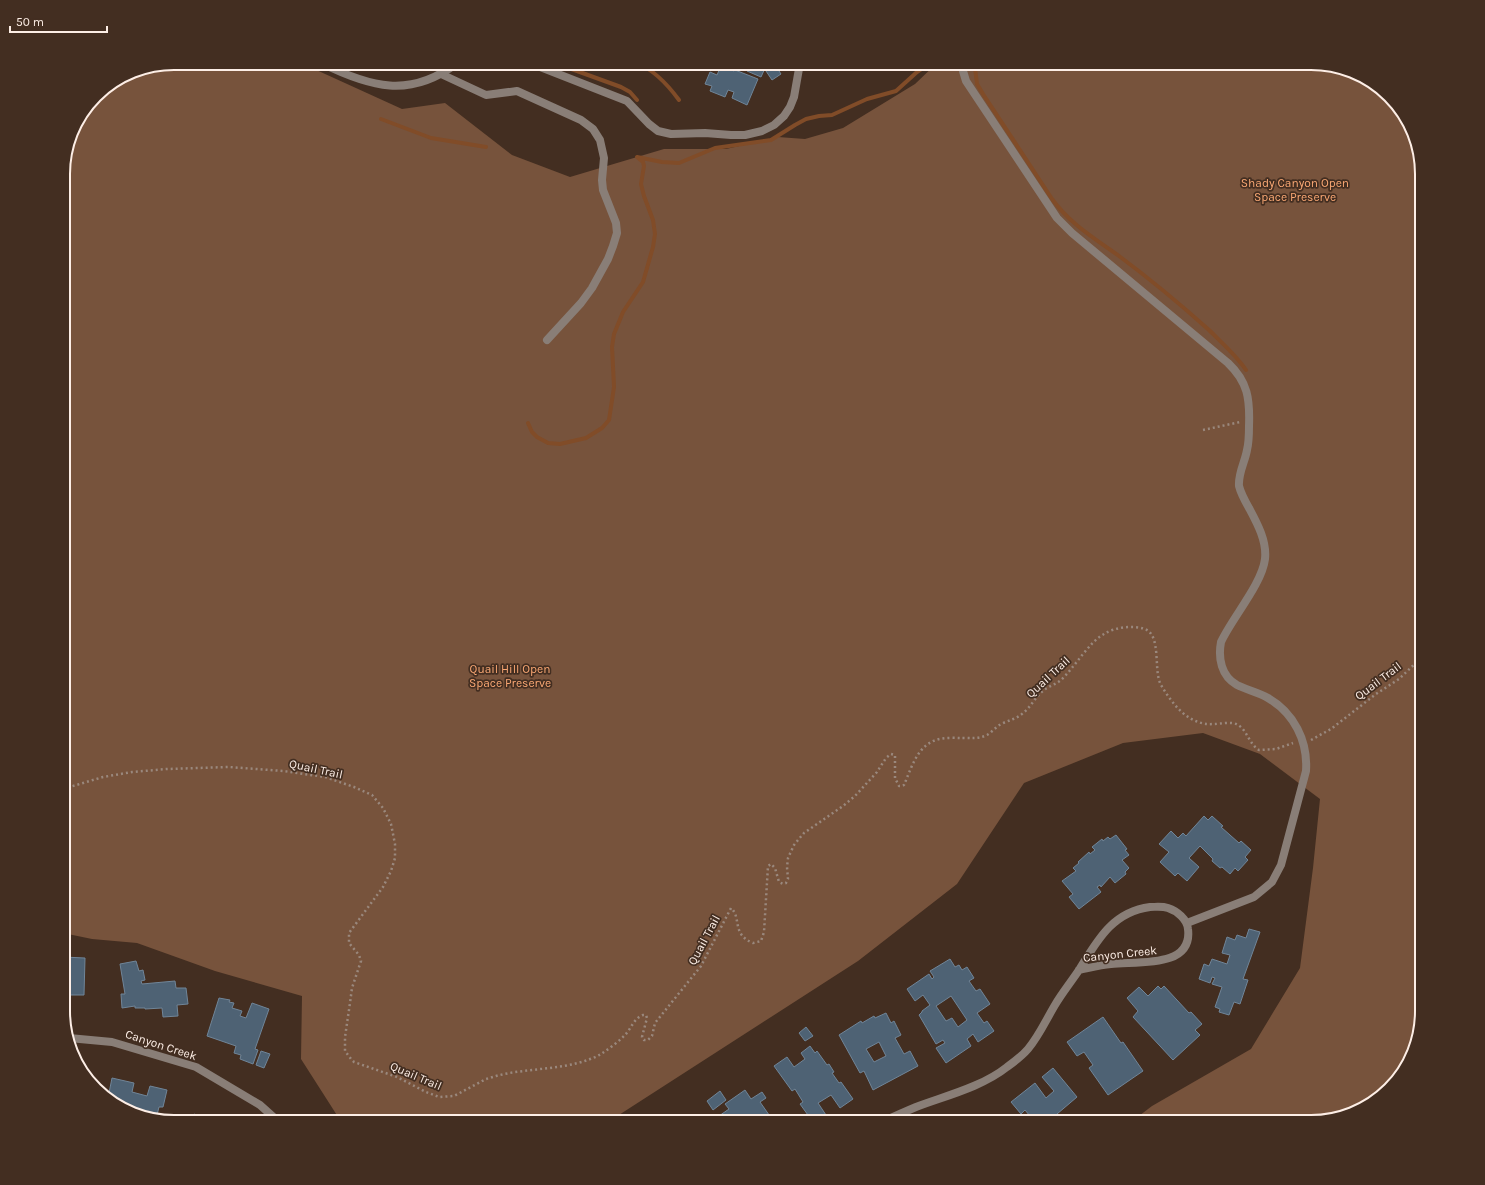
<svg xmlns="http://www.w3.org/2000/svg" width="1485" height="1185" font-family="Karla,sans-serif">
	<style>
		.green { fill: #77533c }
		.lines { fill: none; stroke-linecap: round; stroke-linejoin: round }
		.stream { stroke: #814c28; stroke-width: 4 }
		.building { fill: #4e6274; stroke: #708598; fill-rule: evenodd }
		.path { stroke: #9a887d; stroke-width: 2.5; stroke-dasharray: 2 3; stroke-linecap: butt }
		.lane { stroke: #897e77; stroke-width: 8 }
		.street { stroke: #897e77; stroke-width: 8 }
		.labels { text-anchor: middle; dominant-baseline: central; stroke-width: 3.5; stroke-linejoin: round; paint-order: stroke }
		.park-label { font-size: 12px; fill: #faa874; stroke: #432e21 }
		.street-label { font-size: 12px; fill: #fdeee6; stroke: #432e21 }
		.rim { fill: none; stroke: #fdeee6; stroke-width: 2 }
	</style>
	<rect width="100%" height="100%" fill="#432e21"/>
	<path class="green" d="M175,63H281L296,70L301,63L402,109L445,103L512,155L570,177L664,149H726L778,137L805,139L843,128L915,84L937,63H1311L1347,69L1384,91L1411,125L1422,175V1011L1416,1047L1394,1084L1360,1111L1310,1122H1131L1152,1106L1251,1049L1300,968L1313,868L1320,799L1260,754L1203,733L1123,743L1024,783L957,884L858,961L608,1122H343L340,1120L301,1059L302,996L215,971L137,943L92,939L63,933V167L75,125L101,91L132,71Z"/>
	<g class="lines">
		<path class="stream" d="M555,63L621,87L630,92L637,100
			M637,63C654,70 668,85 679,100
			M971,64L975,68L977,84L983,94L1052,199C1070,224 1094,238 1119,256C1150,279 1180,304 1209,330C1222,343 1236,355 1246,370
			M381,119L431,138L486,147
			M528,423L532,432L537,437L548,443L560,444L586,438L602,428L609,420L614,387L612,347L614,334L623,312L643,282L653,247L655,234L653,220L644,196L641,184L644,166L643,162L637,157L662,162L679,163L715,148L771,140L795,125L806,119L819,116L832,115L867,99L896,91L917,72L930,63"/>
	</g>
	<path class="building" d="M733,63H764L763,65L766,66L761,77L747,71L748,69L733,64Z
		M775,65L781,74L772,80L766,71Z
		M721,66L734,71L735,70L758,79L747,105L732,98L734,92L728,90L725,97L710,91L712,86L705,84L710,72L717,75Z
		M1204,816L1208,820L1212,816L1223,826L1221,827L1239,843L1241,841L1251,850L1245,857L1248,860L1238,871L1235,868L1230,874L1222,867L1220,868L1212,861L1213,859L1200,846L1189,858L1199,867L1187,881L1178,873L1175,876L1160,862L1169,852L1159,844L1171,831L1178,838L1183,833L1186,836Z
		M1116,835L1127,849L1125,850L1129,855L1122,860L1129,868L1125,872L1126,874L1115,883L1110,877L1101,887L1100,885L1097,887L1101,892L1079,909L1069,897L1073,894L1062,881L1076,871L1073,868L1079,863L1078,862L1089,852L1090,854L1095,850L1092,847L1102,839L1103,841L1108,837L1110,839Z
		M1249,929L1260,932L1243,979L1248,980L1240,1004L1234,1002L1229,1015L1219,1012L1220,1009L1215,1007L1222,987L1212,984L1215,978L1212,977L1210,983L1199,979L1204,964L1209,966L1212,959L1227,964L1230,955L1222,953L1227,937L1235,940L1237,935L1246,938Z
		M63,957L85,958L84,995H63Z
		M950,959L955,967L959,965L962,970L967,967L974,978L969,981L976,991L980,989L990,1004L977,1013L984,1023L987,1021L994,1031L978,1042L973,1034L967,1039L971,1046L946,1063L936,1048L945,1043L943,1040L936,1044L919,1015L922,1012V1011L930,1005L923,995L915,1001L907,989L929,974L932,979L934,977L930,971ZM951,996L967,1020L958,1027L952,1018L946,1021L936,1006Z
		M136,961L139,971L143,970L145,980L141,981L142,984L175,981L176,988H186L188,1004L177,1005L178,1016L163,1017L162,1008L145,1009V1008H135V1006L122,1008L121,994H125L120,964Z
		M1158,986L1161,989L1164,986L1189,1013L1191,1012L1202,1024L1195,1030L1200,1035L1173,1060L1133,1017L1138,1011L1127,998L1139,987L1148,996Z
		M219,998L230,1000L229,1002L234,1003L232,1008L242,1011L240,1016L246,1018L252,1003L269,1009L255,1049L258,1050L253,1064L240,1059L241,1055L234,1053L236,1046L207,1036Z
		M886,1013L891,1023L894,1021L901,1035L895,1038L904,1054L910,1051L918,1066L873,1090L864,1071L860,1073L839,1035L861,1021L862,1023L874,1016L875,1018ZM879,1042L886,1056L874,1062L866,1049Z
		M1103,1017L1121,1043L1123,1042L1143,1071L1108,1095L1089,1068L1093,1065L1084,1052L1077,1056L1067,1042Z
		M806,1027L813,1036L805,1041L799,1033Z
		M810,1046L815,1053L817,1051L827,1065L829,1064L834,1072L832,1073L839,1083L841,1082L853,1099L840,1108L831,1095L818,1103L826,1115L816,1122H813L800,1104L803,1102L795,1089L792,1091L774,1066L787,1057L794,1067L805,1059L801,1053Z
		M261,1051L270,1054L264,1068L256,1065Z
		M1053,1068L1077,1097L1057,1114L1061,1119L1057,1122H1035L1025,1110L1021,1114L1011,1102L1035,1083L1046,1098L1054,1091L1042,1077Z
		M112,1078L134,1083L132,1092L147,1096L150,1086L167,1090L163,1107H159L156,1119L138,1116L108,1098Z
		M745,1090L751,1099L762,1092L766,1098L760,1102L774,1122H723L719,1116L729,1109L725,1104Z
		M720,1091L726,1100L713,1110L707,1101Z
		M194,1114L200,1117L201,1116L214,1122H190Z
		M986,1116L988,1122H974Z
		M782,1117L785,1122H775Z"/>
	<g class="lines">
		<path class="path" d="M1203,430L1240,422
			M1311,740L1331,729L1376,694L1399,679L1422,657
			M63,789L103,777L132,772L167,769L229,767L283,771L325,777L354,787L372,795L383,808L391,824L395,844V858L391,871L383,887L349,933V943L359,955L361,961L352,988L350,1003L345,1037V1051L351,1059L354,1062L397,1077L426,1092L439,1097L454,1096L486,1079L496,1076C529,1067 571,1071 601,1054C609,1049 618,1042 625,1035C631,1029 634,1018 643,1015H646L647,1018L642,1037L644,1040H648L652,1036L655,1023L701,966L731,908C742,918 731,934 753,943L761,941L764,932L768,866L771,864L775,868L779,882L783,884L786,883L788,879L787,867L788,858L794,845L798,840L804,833L843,806L855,796L877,772L886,758L891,754L895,755V778L899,786H902L904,785C911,769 917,746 936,740C944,737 955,738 963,738C972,738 979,739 987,735C992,732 996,727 1001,724C1009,720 1017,719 1023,713C1031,707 1035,697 1043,691C1048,686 1055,685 1061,680C1075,667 1089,642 1104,634C1115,627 1133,625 1145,629C1162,636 1153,671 1161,685C1173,705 1189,726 1214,724C1221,724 1232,721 1238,725C1247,730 1249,744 1259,750L1276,749L1293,743"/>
		<path class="lane" d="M530,63L627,101L649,124L658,131L671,134L705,133L731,135H745L762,131L774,125L784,116L790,107L794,97L800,63
			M965,63L963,71L966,81L1057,218L1072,233L1228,363C1248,382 1250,399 1249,426C1249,434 1249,442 1247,450C1245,462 1238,473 1239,486C1241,494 1245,501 1249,508C1257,523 1267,541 1265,559C1262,584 1232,618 1221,642C1218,658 1221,676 1237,685C1247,690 1258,692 1268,698C1294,713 1308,741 1306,771L1281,865L1272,882L1254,897L1187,923
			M441,74L486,95L517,91L581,120L593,129L600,140L604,158L602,180L603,190L616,223L617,233L613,246L608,259L592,288L581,303L547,340"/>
		<path class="street" d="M321,63C370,87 410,99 457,63
			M69,1038L112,1042L196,1067L260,1105L279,1122
			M882,1122C893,1117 904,1112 916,1107C945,1096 982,1087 1007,1067C1014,1062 1022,1056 1028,1049C1039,1036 1046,1020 1055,1005C1062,993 1071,982 1079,970C1097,941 1112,912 1150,907C1156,907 1162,906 1168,908C1177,911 1187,919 1188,929C1193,969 1136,961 1111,964C1100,965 1089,968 1079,970"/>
	</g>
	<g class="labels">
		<g class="park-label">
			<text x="1295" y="183">Shady Canyon Open<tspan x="1295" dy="14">Space Preserve</tspan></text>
			<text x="510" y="669">Quail Hill Open<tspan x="510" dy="14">Space Preserve</tspan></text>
		</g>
		<g class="street-label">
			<text transform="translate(1048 677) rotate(-43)">Quail Trail</text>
			<text transform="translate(1378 681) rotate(-37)">Quail Trail</text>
			<text transform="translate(316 769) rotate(12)">Quail Trail</text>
			<text transform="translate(704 940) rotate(-62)">Quail Trail</text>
			<text transform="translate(1120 954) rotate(-6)">Canyon Creek</text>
			<text transform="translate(161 1045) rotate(18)">Canyon Creek</text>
			<text transform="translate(416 1076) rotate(23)">Quail Trail</text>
		</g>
	</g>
	<path d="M0 0H1485V1185H0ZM174 70H1311A104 104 0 0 1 1415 174V1011A104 104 0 0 1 1311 1115H174A104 104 0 0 1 70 1011V174A104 104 0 0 1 174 70Z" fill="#432e21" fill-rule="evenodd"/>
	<path class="rim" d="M174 70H1311A104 104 0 0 1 1415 174V1011A104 104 0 0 1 1311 1115H174A104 104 0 0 1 70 1011V174A104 104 0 0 1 174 70Z"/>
	<path d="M10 26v6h97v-6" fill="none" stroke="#fdeee6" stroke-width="2"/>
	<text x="16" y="26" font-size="12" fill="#fdeee6" stroke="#432e21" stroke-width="3" paint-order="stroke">50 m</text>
</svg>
